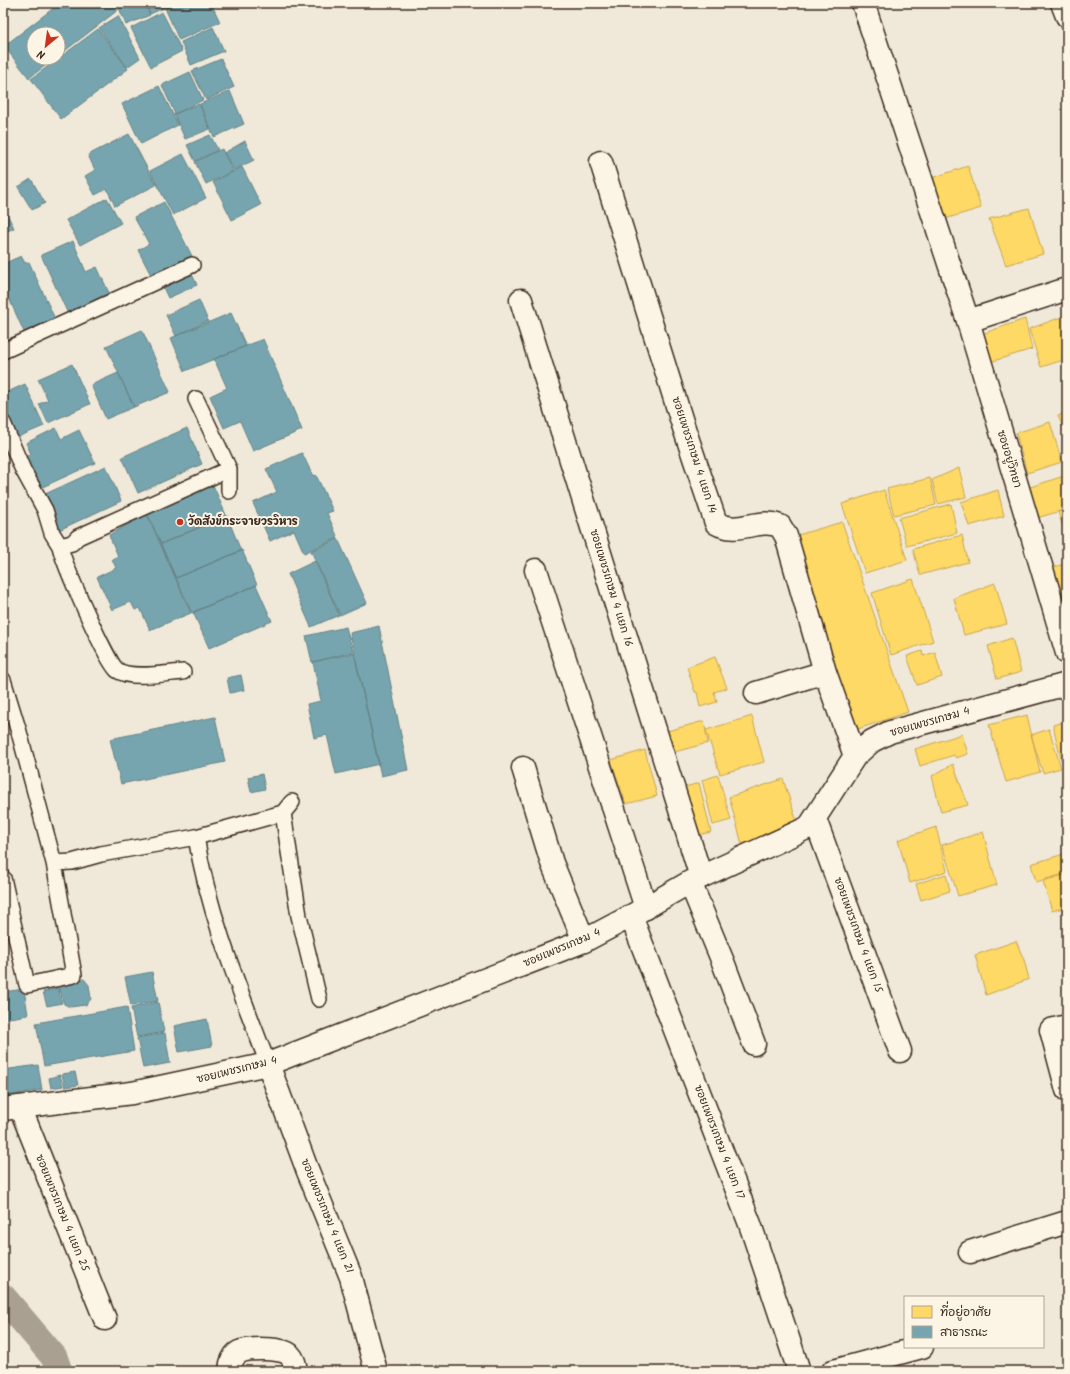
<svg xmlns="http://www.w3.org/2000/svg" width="1070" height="1374" font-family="Kalam,'Playpen Sans Thai',sans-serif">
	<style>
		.homes { fill: #ffd966; stroke: #c4a450 }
		.public { fill: #76a5af; stroke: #648084 }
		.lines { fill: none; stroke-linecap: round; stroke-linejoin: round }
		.canal { stroke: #aaa091; stroke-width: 27 }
		.lane-casing { stroke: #3b2a1e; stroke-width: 18 }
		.street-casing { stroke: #3b2a1e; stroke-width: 25 }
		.secondary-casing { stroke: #3b2a1e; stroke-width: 25 }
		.lane { stroke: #fcf5e5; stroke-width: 15 }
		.street { stroke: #fcf5e5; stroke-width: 22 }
		.secondary { stroke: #fcf5e5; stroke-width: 22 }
		.poi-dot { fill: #c8321e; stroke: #fcf5e5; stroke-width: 1.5 }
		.labels { text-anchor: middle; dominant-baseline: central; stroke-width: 4; stroke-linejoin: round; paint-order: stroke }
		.street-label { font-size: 11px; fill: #3b2a1e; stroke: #fcf5e5 }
		.poi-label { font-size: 11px; font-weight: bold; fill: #3b2a1e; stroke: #fcf5e5; text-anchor: start }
	</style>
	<rect width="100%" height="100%" fill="#f0e9d9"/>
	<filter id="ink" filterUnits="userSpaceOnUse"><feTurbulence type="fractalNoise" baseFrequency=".025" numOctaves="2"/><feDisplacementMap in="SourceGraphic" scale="8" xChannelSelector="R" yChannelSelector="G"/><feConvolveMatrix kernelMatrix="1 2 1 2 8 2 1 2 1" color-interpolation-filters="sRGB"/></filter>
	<g filter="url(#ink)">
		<path class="homes" d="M968,166L981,208L945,219L932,178Z
			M1029,208L1043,254L1006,265L989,219Z
			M1067,315V359L1041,367L1029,329Z
			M1025,319L1032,349L984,364L976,336Z
			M1067,412V436L1058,416Z
			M1050,422L1062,462L1027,473L1016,433Z
			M959,468L966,497L938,504L932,480Z
			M1067,475V509L1037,518L1024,489Z
			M930,478L936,505L894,515L887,489Z
			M884,490L907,560L865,573L842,504Z
			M998,490L1004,516L969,526L961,502Z
			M951,504L957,533L907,546L899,518Z
			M1067,509V539L1058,512Z
			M842,522L908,712L855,730L791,537Z
			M962,535L968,562L920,575L913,549Z
			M1067,563V604L1056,608L1045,570Z
			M913,579L933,641L891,655L872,593Z
			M995,583L1007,624L964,635L954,598Z
			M1012,638L1021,672L997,679L988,646Z
			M922,651L923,656L935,652L942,677L917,685L907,656Z
			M715,657L727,688L714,692L717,702L700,707L697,692H695L687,667Z
			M1027,715L1040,772L1006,782L989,725Z
			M752,716L764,762L720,774L706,730Z
			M704,721L708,743L667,754L660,733Z
			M1067,721V758L1061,760L1053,725Z
			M1049,729L1061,768L1043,773L1031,735Z
			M962,734L968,754L956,758L954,755L920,766L915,749Z
			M645,750L657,796L626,804L611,760Z
			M953,764L968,805L941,812L932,776Z
			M718,775L731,820L713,825L702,780Z
			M783,779L798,825L742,844L729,797Z
			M699,783L711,832L689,837L675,790Z
			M936,827L947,871L910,883L898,840Z
			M983,832L997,885L958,896L942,845Z
			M1067,853V873L1036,882L1031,864Z
			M946,874L950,891L921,900L916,884Z
			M1067,874V907L1052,911L1043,881Z
			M1016,941L1024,960L1029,979L986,995L975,955Z"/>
		<path class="public" d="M60,3H114L118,10L58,56V34H34V58H55L29,78L4,46Z
			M117,3H144L150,15L126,25Z
			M145,3H175L150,14Z
			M178,3H211L220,22L179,40L165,8Z
			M162,12L182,51L151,67L131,28Z
			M118,16L140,58L127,67L99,28Z
			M213,27L224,51L191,65L181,42Z
			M98,29L128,69L61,119L31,79Z
			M3,59L10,69L3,75Z
			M221,59L234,87L206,100L192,71Z
			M190,72L203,100L175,114L162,85Z
			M159,86L178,125L141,144L122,104Z
			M230,91L244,124L214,137L200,104Z
			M199,104L210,129L185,139L174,114Z
			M129,134L156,185L115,206L107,189L95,195L85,176L95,170L88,155Z
			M210,135L218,150L195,161L187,145Z
			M245,141L254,160L234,170L224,153Z
			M222,149L233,171L206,184L195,162Z
			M183,154L206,198L173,215L150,171Z
			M242,167L261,205L232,220L213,182Z
			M31,179L45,203L32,210L18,187Z
			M107,198L121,223L80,245L66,220Z
			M164,202L192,256L152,277L138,250L149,244L134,217Z
			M3,206L14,228L3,233Z
			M73,241L86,272L97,267L110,295L68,314L41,255Z
			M21,256L25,263L29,262L55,319L24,332L3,285V264Z
			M189,268L197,285L168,298L160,281Z
			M199,300L208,321L176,336L166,315Z
			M231,313L246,346L185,371L171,338Z
			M142,330L170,392L134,407L106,346Z
			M263,339L302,430L253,451L240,421L224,428L210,396L227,388L214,359Z
			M72,364L90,404L48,423L39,404L48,400L38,379Z
			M118,373L134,407L106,419L91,385Z
			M25,384L44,426L13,439L3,418V394Z
			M56,428L61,439L79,430L95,463L36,490L21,459L31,454L26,443Z
			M187,428L202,464L138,493L122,457Z
			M302,453L313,476L316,475L333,511L327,513L338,538L304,553L294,530L270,541L253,503L277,492L266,469Z
			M106,466L121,501L59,530L43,495Z
			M213,485L226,515L161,544L147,513Z
			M147,514L191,613L150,630L140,608L135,610L131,602L112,610L97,577L116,568L112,559L118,556L109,535Z
			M227,516L241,551L176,578L161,544Z
			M338,539L367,603L340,615L311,551Z
			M242,550L257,585L192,613L176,578Z
			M315,561L339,615L311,627L288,574Z
			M256,585L272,621L209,648L193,612Z
			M379,626L408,770L381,776L350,633Z
			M346,627L353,652L312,662L306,636Z
			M354,653L379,764L336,774L327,735L314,738L307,704L321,701L313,662Z
			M241,675L244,690L230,693L227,678Z
			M215,717L225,762L121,784L110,739Z
			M262,774L265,789L251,792L248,777Z
			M152,972L158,1001L131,1006L125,977Z
			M84,979L89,985L91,999L86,1005L70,1007L64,1004L59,987L65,981Z
			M58,988L62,1003L47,1006L43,992Z
			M24,989L28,1015L3,1019V992Z
			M158,1002L164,1032L137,1037L131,1008Z
			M127,1007L134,1051L44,1066L36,1023Z
			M207,1019L212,1046L179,1052L174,1026Z
			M165,1033L170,1063L143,1068L137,1038Z
			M38,1065L42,1090L5,1096L3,1070Z
			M75,1072L78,1085L65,1087L62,1074Z
			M60,1075L63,1086L51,1088L49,1078Z"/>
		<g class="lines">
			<path class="canal" d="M3,1297L54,1357L59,1371"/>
			<g class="lane-casing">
				<path id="lane" d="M3,351L192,265
					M196,399L229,469V491
					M3,423L23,470L45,510L52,533L60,546
					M183,672C167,673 130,680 117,670C107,662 63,563 60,546L72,543L78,537L229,469
					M3,680L19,732L54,863L74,975L27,985L3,878
					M283,813L299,916L319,999
					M196,837C209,916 240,990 268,1064
					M54,863L72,862L101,854L196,837L283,813L292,802"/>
			</g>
			<g class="street-casing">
				<path id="street" d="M863,3L968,321L1067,653
					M1062,3L1067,16
					M601,162L683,425L716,523C738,536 758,517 780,526L786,536L825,672L855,756
					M521,300L701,877
					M968,321L1067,289
					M536,570L646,908
					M756,693L825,672
					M523,768L552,863L584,941
					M815,819L900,1051
					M690,882L723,962L754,1044
					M631,916L750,1224L799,1371
					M1067,1026L1051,1030L1067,1090
					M268,1064L307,1169L351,1277L376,1371
					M20,1107L105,1319
					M970,1252L1067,1222
					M231,1371C229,1364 234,1353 242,1351C251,1348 282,1348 289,1354C294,1359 295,1364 296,1371
					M833,1371L922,1347"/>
			</g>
			<g class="secondary-casing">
				<path id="secondary" d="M3,1109L132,1093L268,1064L584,941L631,916L690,882L809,827L855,756L872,741L890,732L1067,684"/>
			</g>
			<use href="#lane" class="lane"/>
			<use href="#street" class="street"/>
			<use href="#secondary" class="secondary"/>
		</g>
	</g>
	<circle class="poi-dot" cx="180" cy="522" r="4"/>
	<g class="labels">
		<g class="street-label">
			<text transform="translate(694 455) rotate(72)">ซอยเพชรเกษม 4 แยก 14</text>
			<text transform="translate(1009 459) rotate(73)">ซอยอยู่วิทยา</text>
			<text transform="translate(611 588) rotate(73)">ซอยเพชรเกษม 4 แยก 16</text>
			<text transform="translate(930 722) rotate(-16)">ซอยเพชรเกษม 4</text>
			<text transform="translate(858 935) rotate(70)">ซอยเพชรเกษม 4 แยก 15</text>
			<text transform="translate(562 948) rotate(-23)">ซอยเพชรเกษม 4</text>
			<text transform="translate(237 1070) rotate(-14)">ซอยเพชรเกษม 4</text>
			<text transform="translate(719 1142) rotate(69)">ซอยเพชรเกษม 4 แยก 17</text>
			<text transform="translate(62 1213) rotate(68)">ซอยเพชรเกษม 4 แยก 25</text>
			<text transform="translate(327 1216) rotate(68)">ซอยเพชรเกษม 4 แยก 21</text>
		</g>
		<g class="poi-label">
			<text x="188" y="522">วัดสังข์กระจายวรวิหาร</text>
		</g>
	</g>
	<rect width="1070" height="1374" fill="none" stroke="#fcf5e5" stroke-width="16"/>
	<rect x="8" y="8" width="1054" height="1358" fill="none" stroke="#3b2a1e" stroke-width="1.5" filter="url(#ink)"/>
	<rect x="904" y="1296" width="140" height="52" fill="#fcf5e5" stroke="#afa495"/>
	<rect x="912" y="1306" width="20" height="12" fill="#ffd966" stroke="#afa495"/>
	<text x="940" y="1316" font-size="12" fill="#3b2a1e">ที่อยู่อาศัย</text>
	<rect x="912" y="1326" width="20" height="12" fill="#76a5af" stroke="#afa495"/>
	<text x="940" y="1336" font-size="12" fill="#3b2a1e">สาธารณะ</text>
	<g transform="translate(46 46) rotate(209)"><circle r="19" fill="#fcf5e5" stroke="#afa495"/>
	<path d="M0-3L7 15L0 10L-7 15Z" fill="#c8321e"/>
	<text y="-6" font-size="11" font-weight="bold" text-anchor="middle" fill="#3b2a1e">N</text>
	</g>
</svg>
